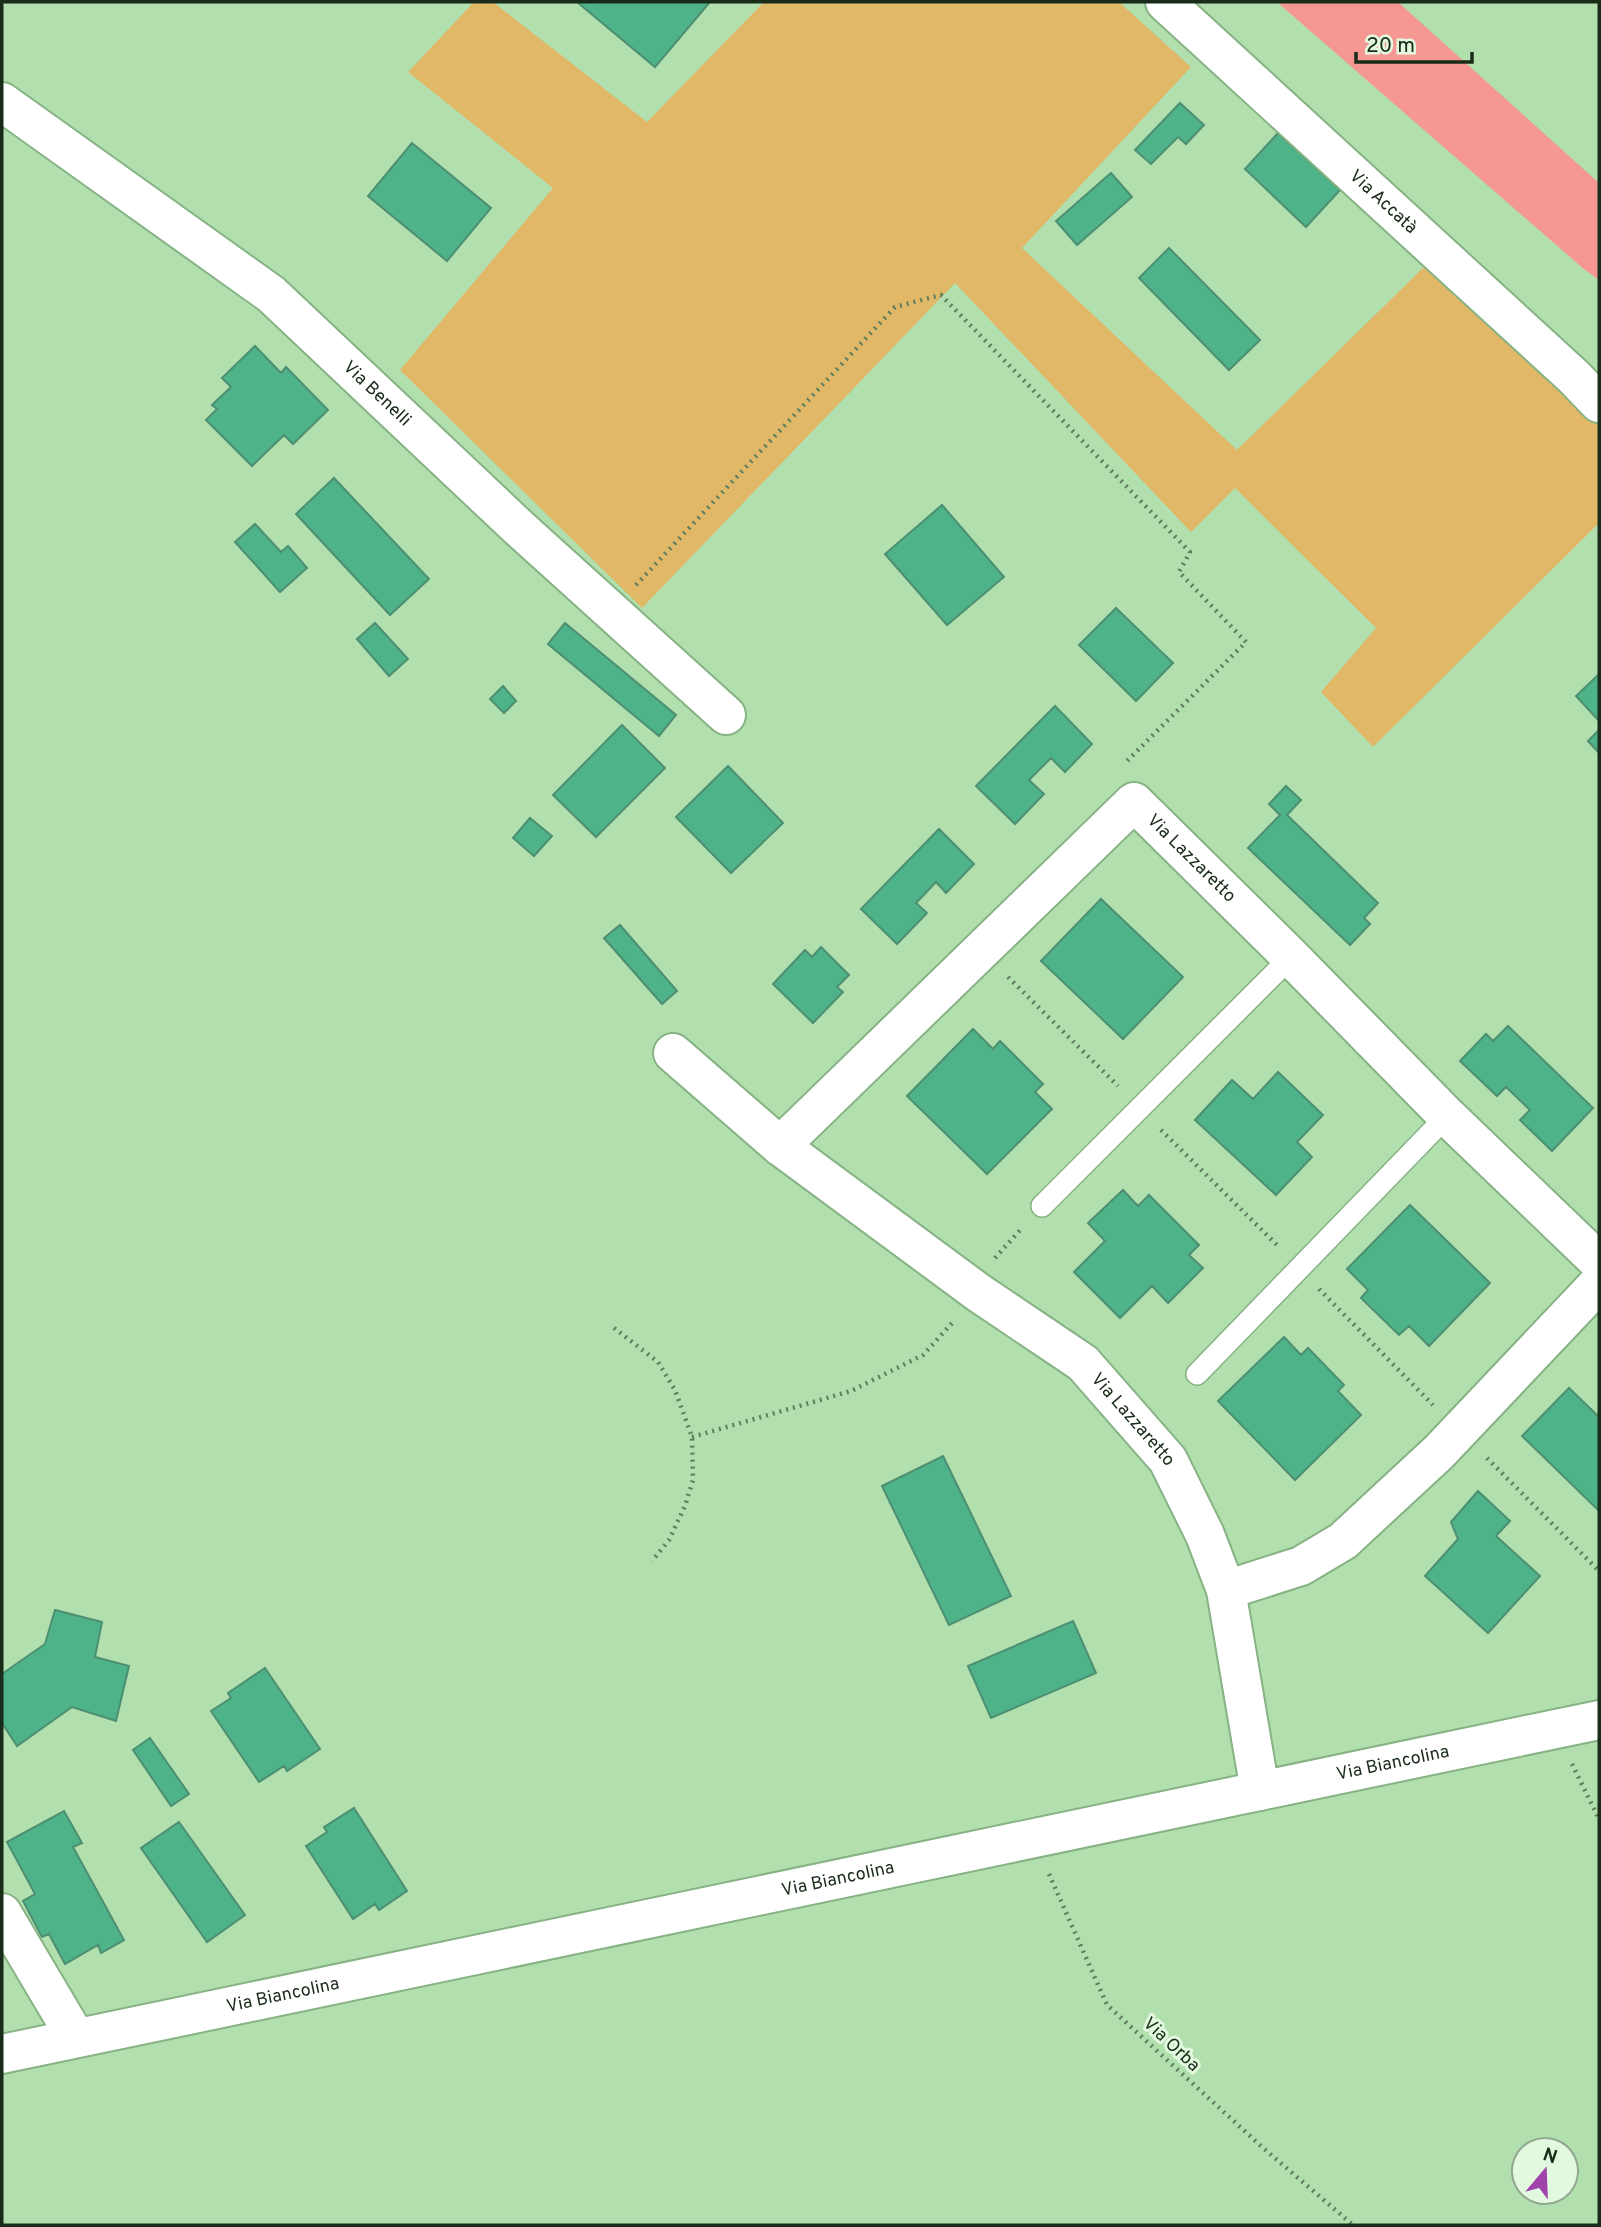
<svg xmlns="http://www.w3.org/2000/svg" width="1601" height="2227" font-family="Overpass,sans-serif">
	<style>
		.green { fill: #e1b868 }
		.water { fill: #f59792 }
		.building { fill: #4eb389; stroke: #4d8f71; stroke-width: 2 }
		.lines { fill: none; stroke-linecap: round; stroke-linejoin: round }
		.service-casing { stroke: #87b384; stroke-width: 24 }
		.minor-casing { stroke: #87b384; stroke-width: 42 }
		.tertiary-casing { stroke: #87b384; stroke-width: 42 }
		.path { stroke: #5f7e5e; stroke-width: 4.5; stroke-dasharray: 2 5; stroke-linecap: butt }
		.service { stroke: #fff; stroke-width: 21 }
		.minor { stroke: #fff; stroke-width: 38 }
		.tertiary { stroke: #fff; stroke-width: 38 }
		.labels { text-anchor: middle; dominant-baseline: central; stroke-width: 6; stroke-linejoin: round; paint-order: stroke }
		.street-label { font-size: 18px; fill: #192b19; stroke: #e2f9e0 }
	</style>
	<rect width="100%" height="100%" fill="#b1dfae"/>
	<path class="green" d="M474,2H493L647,122L764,2H1119L1191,67L1022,248L1237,450L1427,264L1599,426V523L1373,747L1321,692L1376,628L1235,488L1191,532L955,283L642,608L400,370L553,188L408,72Z"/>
	<path class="water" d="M1277,2H1398L1599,183V280L1585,270Z"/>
	<path class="building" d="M577,2H710L655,67Z
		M1180,103L1204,125L1186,144L1178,137L1151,164L1135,150Z
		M1278,133L1340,190L1306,227L1245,169Z
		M412,143L491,208L447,261L368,196Z
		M1111,173L1132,197L1077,245L1056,221Z
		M1169,248L1260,340L1229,370L1139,278Z
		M255,346L281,373L286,367L328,410L293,444L284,435L252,466L206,420L217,409L212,405L231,387L222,378Z
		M334,478L429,579L390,615L296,514Z
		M942,505L1004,577L947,625L885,554Z
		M255,524L281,552L288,546L307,568L280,592L235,542Z
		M1116,608L1173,663L1136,701L1079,645Z
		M375,623L408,659L389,676L357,639Z
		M565,623L676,715L659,736L548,644Z
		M1599,674V721L1576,696Z
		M503,686L516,701L504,713L490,699Z
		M1055,706L1092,744L1065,772L1051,758L1029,780L1044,794L1015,824L976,786Z
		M622,725L665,768L596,837L553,795Z
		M1599,730V753L1588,741Z
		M728,766L783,823L731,873L676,817Z
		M1286,786L1301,800L1287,815L1378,903L1364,918L1370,924L1350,945L1248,848L1280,815L1269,804Z
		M530,818L552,836L534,856L513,838Z
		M939,829L974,864L946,893L936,882L916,903L927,913L897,944L861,909Z
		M1101,899L1183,977L1123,1039L1041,961Z
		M620,925L677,991L662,1004L604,938Z
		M821,947L849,975L837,987L843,992L813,1023L773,984L805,950L812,957Z
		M1508,1026L1593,1108L1552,1151L1520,1120L1530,1110L1506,1087L1497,1096L1460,1061L1486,1034L1493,1041Z
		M973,1029L993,1049L1000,1041L1043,1084L1035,1092L1052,1109L987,1174L907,1096Z
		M1278,1072L1323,1115L1297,1142L1312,1157L1276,1195L1195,1120L1232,1080L1253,1099Z
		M1123,1190L1138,1206L1149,1195L1199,1245L1189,1255L1203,1268L1168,1303L1152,1286L1120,1318L1074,1272L1105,1241L1088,1223Z
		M1410,1205L1490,1283L1429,1346L1409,1326L1399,1335L1361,1298L1368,1290L1347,1269Z
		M1284,1337L1301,1355L1308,1348L1344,1385L1338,1391L1361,1415L1295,1480L1218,1401Z
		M1569,1388L1599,1417V1511L1522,1436Z
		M943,1456L1011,1596L949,1625L882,1486Z
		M1478,1491L1510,1521L1496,1536L1540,1576L1488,1633L1425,1576L1458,1539L1451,1522Z
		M55,1610L102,1622L95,1657L129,1666L116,1721L72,1707L17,1746L2,1723V1674L45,1644Z
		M1073,1621L1096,1673L991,1718L968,1666Z
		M265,1668L320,1749L287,1771L284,1766L259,1782L211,1711L231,1698L228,1693Z
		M150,1738L189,1794L171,1806L133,1750Z
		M354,1808L407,1891L379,1910L375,1904L353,1919L306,1846L327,1832L324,1827Z
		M64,1811L82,1843L73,1847L124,1940L101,1953L98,1945L65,1964L49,1934L42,1937L23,1901L35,1894L7,1842Z
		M179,1822L245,1915L207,1942L141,1848Z"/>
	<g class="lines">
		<g class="service-casing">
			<path id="service" d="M1042,1206L1291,957
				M1197,1374L1447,1116"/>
		</g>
		<g class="minor-casing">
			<g id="minor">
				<path id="s1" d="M1165,2L1574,377L1599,403"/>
				<path id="s2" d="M2,102L271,294L518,527L726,715"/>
				<path id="s3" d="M673,1053L780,1146L979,1293L1083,1363L1168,1460L1205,1535L1226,1590L1260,1791"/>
				<path id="s4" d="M780,1146L1134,802L1291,957L1447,1116L1599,1262"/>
				<path d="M1226,1590L1301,1566L1343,1541L1439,1452L1599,1283"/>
				<path d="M2,1913L76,2038"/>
			</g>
		</g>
		<g class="tertiary-casing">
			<g id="tertiary">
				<path id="s5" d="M2,2054L1599,1720"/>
			</g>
		</g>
		<path class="path" d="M636,585L895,307L941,295L1190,552L1179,572L1246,642L1124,764
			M1008,977L1118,1086
			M1161,1130L1279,1247
			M995,1258L1022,1228
			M1319,1289L1433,1405
			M614,1328L658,1362L675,1390L692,1437L693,1480L685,1506L669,1540L652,1561
			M692,1437L851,1391L923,1355L952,1323
			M1487,1458L1599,1571
			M1572,1764L1599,1819
			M1049,1874L1107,2005L1262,2147L1353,2225"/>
		<use href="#service" class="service"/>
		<use href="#minor" class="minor"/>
		<use href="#tertiary" class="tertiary"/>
	</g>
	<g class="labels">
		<g class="street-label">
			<text stroke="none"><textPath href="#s1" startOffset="296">Via Accatà</textPath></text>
			<text stroke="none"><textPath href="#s2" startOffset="476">Via Benelli</textPath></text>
			<text stroke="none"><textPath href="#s4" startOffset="574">Via Lazzaretto</textPath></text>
			<text stroke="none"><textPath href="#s3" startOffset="590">Via Lazzaretto</textPath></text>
			<text stroke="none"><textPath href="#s5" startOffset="1421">Via Biancolina</textPath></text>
			<text stroke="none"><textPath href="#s5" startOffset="854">Via Biancolina</textPath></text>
			<text stroke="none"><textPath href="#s5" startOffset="287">Via Biancolina</textPath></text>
			<text transform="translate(1171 2045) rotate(43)">Via Orba</text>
		</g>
	</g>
	<rect width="1601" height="2227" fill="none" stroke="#192b19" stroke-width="7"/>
	<g transform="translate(1545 2171) rotate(19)"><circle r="33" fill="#e2f9e0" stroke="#92a790" stroke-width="2"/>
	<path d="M0-5L12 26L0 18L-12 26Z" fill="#a042ab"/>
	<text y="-10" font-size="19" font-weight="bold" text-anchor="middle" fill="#192b19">N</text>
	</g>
	<path d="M1356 52v10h116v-10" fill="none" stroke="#192b19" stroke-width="3.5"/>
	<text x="1366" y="52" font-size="21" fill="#192b19" stroke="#e2f9e0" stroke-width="5" paint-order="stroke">20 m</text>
</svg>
